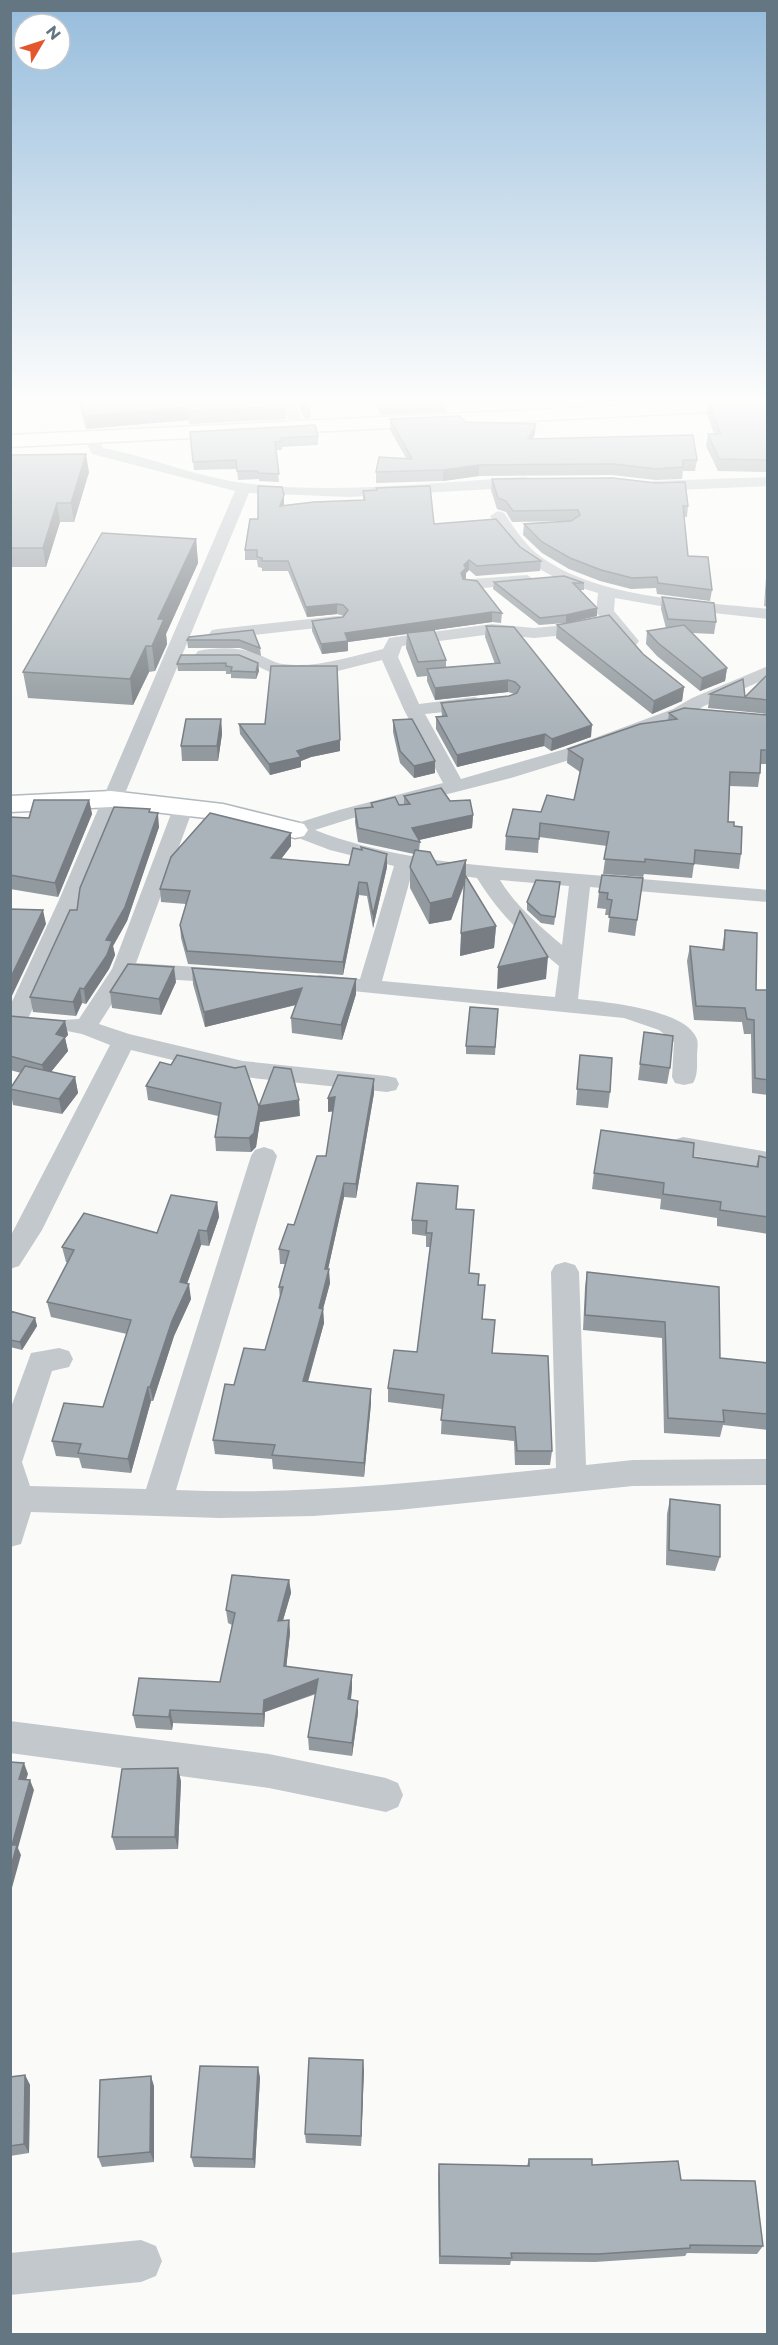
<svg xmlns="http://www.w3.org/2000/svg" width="778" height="2345" font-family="Montserrat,sans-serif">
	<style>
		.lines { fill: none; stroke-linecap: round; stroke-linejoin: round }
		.secondary-casing { stroke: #b3babf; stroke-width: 3 }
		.street { fill: #c3c8cc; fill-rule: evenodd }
		.secondary { fill: #fff; fill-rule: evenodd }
		.wall { fill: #929a9f }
		.shaded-wall { fill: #777d82 }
		.building { fill: #aab3b9; stroke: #777d82; stroke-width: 1.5 }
	</style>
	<rect width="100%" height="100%" fill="#fafaf8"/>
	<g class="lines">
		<g class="secondary-casing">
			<path id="secondary" d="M719,401H768V409L10,447V435Z
				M111,791L223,804L304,824L308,830L304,836L295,838L223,820L111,807L10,812V796Z"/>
		</g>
		<path class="street" d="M279,401H293L306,426L304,429H294Z
			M91,433L96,434L103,448C151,457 196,477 244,483C338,495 432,482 526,477L534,482L526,487L349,497L249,493L81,900L28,1019L24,1024L10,1025V1006L59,900L235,491L92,454L84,437Z
			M768,477V486L653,491L645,486L653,481Z
			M498,511L504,513C513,526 522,541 535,552C591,599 698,601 768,609V619L677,609L615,598L614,611L639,641L636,645H624L596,612L598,593C543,577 523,563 490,516Z
			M527,575L535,580L533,584L471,589L463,584L471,579Z
			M337,616L343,617L346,621L343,625L218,639L212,638L209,634L212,630L218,629Z
			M591,619L597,620L600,624L597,628L566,635L534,638L492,634L402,646L398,657L419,704L474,697L481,699L483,703L481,707L474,709L425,714L461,779L565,749L673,709L692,698L768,666V678L704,706L687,717L579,757L511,778L353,818L315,830C400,863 491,866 580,874C643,879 705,884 768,890V902L590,887L578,999C605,1002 683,1009 696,1037C699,1042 697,1050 697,1055C697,1065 698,1075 693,1083L684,1085L675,1083L672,1077L674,1042L659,1030L624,1018L312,987L309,982L312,977L320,975L360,979L394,866L330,850L288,834L285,830L288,826L339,810L443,783L404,710L382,660C350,667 312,681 280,675C265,672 254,662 240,660C226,658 212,662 198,659L195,655L198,651C216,647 240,647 257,654C266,657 274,663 283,664C315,669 352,656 383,649L389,638L395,637L492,624L534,628L566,625ZM413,869L477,878C501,917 525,937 559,966L555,997L382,981ZM500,880L569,886L562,945C538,925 516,906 500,880Z
			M184,800L191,802L194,806L136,963L227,969L235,971L238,976L235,981L227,983L129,977L99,1024L129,1034L243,1061L387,1076L396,1078L399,1084L396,1090L387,1092L243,1077L131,1050L42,1230L19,1266L10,1269V1237L110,1045L82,1034L62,1030L58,1025L62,1020L79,1019L112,969L174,806L177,802Z
			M683,1137L768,1152V1170L674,1152L670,1146L674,1140Z
			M264,1147L273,1150L277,1156L176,1490C303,1496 429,1481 556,1468L551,1272L555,1265L565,1262L575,1265L579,1272L586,1465L633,1460L768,1459V1485L633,1486L398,1510L313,1516L220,1518L31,1512L21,1544L10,1547V1410L31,1353L59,1348L69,1351L73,1359L69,1367L52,1371L22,1462L30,1486L146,1489L251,1156L255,1150Z
			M10,1721L269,1754L386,1778L398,1783L403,1795L398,1807L386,1812L269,1788L10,1753Z
			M141,2240L156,2246L162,2261L156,2276L141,2282L10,2295V2253Z"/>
		<use href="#secondary" class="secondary"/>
	</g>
	<path class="wall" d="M78,401H283L286,406V419L189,424V420L86,429Z
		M296,401H309L310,405L311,418L305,419Z
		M373,401H447V412L381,415Z
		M768,401V472L718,471L706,446L708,434H714L707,414L708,403Z
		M390,419L465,422L535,434L533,439L697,460L695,471H683L682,479L655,480L612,475L479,476L443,481L376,483V472L406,458L390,430Z
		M190,432L318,436V445L282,447V450H276L279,482L259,481V479L238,480L237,469L194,470Z
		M10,455L89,472L74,522H60L46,567H10Z
		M492,479L688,506L687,517H684L688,556L712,590L710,601L657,594L656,588L631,589L600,581L569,569L542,553L523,535L524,524L571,521L512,522L506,512L497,509L491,490Z
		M376,488L434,524L520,547L541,561L540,571L476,576L469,570L466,573V578L464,579L502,613L501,623L492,622L434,630L446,660V667L495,664L485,637L486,626L591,737L551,751L544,746L457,767L436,729V717H442L441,703L509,696L515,694L508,692L435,700L427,681V676L417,677L406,648L407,634L348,642V651L322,654L312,631V621L343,617L344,616L337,614L307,617L288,571H262V568L258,567L257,560H245V550L258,519L284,505V506L363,500V491L376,490Z
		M196,539L198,563L166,634L167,644L155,671L149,672L133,705L28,698L23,672Z
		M768,569V607L764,606L766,578Z
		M494,582L584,583V590H580L597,608V616L566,623L539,625L493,589Z
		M662,597L716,622L714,634L692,633L727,668L725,681L700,691L657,656L646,644L647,631L666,628L661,609Z
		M557,625L643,654L684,687L682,701L652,714L556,638Z
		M253,630L260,648L261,656L240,648H188L187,640Z
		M258,663L259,671L256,679L231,678V674H226V671H178L177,664Z
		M768,674V714L708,708L710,694L745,697Z
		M669,713L768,715V764H760V773L758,787L730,786L728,822L734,826L741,854L739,869L694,864L692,878L644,874L643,877L603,874L607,846L539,837L538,853L505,850L506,836L541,812L574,800L580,772L567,763L568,749L668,720Z
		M221,719L222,734L218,761H182L181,746Z
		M393,720L435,761V773L414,778L400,763L393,732Z
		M239,724L340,751L311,757L301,761V767L270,775L240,734Z
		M404,796L450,801L473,815L472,828L418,840L420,842L419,851L437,865L466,860V876L496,926L494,948L460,956L465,883L451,920L429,924L410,888V867L414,854L358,842L355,822V809L371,807V803L404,805Z
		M89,800L92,814L58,897L10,889V817L29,818Z
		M151,813L159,827L127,921L113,946L115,955L109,969L86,1004L82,1003L76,1016L33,1012L30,997L77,910Z
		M291,833V846L281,859L349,865L361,850L387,854V867L373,928L367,896L359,895L343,975L188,964L181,938L180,925L186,904L161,902L160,889Z
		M643,878L635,936L608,932L610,915H605L606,909L597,908L599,892Z
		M560,882L554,925L541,923L527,910V902Z
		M725,930L756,990H768V1095L752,1093L751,1034H744L742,1022L694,1020L687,961L690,946L722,950Z
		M192,968L356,979V994L342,1040L292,1033L291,1018L296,1005L205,1027L193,984Z
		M176,982L161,1015L112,1008L110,992Z
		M498,1009L495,1055L466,1054V1046Z
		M10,1016L65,1021L68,1035L65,1038L68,1051L51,1072L75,1077L78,1093L62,1114L13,1105L10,1088L21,1073L10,1070Z
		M644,1032L670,1068L667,1084L638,1080Z
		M580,1055L610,1092L608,1108L576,1105Z
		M146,1086L259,1107L260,1121L256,1147L251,1152L216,1151L215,1137L218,1116L148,1100Z
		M374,1093L356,1198L344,1197L328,1269L330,1283L323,1309L324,1323L308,1382L371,1389V1403L364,1477L273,1469L272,1459L215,1454L213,1440L234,1385L265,1350L280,1300L279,1287L285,1264H280L279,1249L294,1225L326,1156L333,1111L328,1112Z
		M759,1156L768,1158V1234L717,1226V1218L660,1209L661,1199L592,1189L594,1173L693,1157L756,1166Z
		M217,1202L219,1217L209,1246L201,1245L187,1284L191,1299L174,1336L153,1401H151L131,1473L82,1468L79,1458L56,1456L52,1441L103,1407L127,1334L51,1317L47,1302L68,1263L66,1262L62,1247L157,1233Z
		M456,1209L469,1273L479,1274L478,1285L483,1319L492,1353L552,1451L550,1465H515L514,1441L441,1434L442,1409L388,1402V1388L417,1352L430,1247H426V1236L412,1234V1220Z
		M587,1272L720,1358L768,1363V1430L723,1425L720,1437L664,1433L662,1338L583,1330L585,1287Z
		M10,1311L35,1318L37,1326L22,1350L10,1347Z
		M670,1499L720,1557L715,1571L666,1565L667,1514Z
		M289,1580L291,1593L283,1620H289L290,1633L286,1667L352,1688L351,1700L358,1713L352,1756L309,1750L308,1737L316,1694L265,1712L264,1727L173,1723L172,1730L136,1728L133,1715L220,1682L232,1625L228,1623L226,1610Z
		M181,1781L178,1849L116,1850L112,1837Z
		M364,2070L361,2146L306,2143L305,2134Z
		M25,2075L30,2085L29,2153L10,2156V2077Z
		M260,2077L255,2168L194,2167L191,2157Z
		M154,2086V2162L102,2167L98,2157Z
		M529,2159L592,2165L681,2180L763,2246L757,2254L687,2253L685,2256L595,2262L511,2261L510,2265L439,2264L438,2174L439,2164L527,2166Z"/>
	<path class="shaded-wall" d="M188,407L189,420L86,429L84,416Z
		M536,424L535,434L527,450L528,439Z
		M86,454L89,472L74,522L71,503Z
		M479,465V476L443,481V470Z
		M284,495V505L281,516L280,506Z
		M57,503L60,522L46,567L43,548Z
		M196,539L198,563L166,634L167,644L155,671L152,646L158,619Z
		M469,560V570L466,573V578L461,583V573L464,565Z
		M337,604V614L307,617L306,607Z
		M597,608V616L566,623V615Z
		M492,612V622L348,642V651L322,654L321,644L345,633Z
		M146,646L149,672L133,705L130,679Z
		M258,663L259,671L256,679V672Z
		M727,668L725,681L700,691L702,678Z
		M508,680V692L435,700V688Z
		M684,687L682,701L652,714L654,701Z
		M221,719L222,734L218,761L217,746Z
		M592,725L591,737L551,751L552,739Z
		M545,734L544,746L457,767V755Z
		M340,740V751L311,757L301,761V767L270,775L269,764L297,751L310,747Z
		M435,761V773L414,778V766Z
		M89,800L92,814L58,897L55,883Z
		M158,813L159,827L127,921L113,946L115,955L109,969L86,1004L84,989L106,940Z
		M473,815L472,828L415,841L412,828Z
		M291,833V846L272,871L271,858Z
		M387,854V867L373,928V915Z
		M466,860L465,881L451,920L429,924L430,903Z
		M359,882V895L343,975V962Z
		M43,910L46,924L10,1000V979Z
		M496,926L494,948L460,956L461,933Z
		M548,957L546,979L497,989L498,967Z
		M174,967L176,982L161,1015L159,999Z
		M356,979V994L342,1040L341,1025Z
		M80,988L82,1003L76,1016L73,1002Z
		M302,988L303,1003L205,1027L204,1012Z
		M65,1021L68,1035L65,1038L68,1051L45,1079L42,1065L56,1034Z
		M75,1077L78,1093L62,1114L59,1099Z
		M374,1079V1093L356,1198V1184Z
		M335,1097V1111L328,1112V1098Z
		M299,1100L300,1116L260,1122L259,1106Z
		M259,1107L260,1121L256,1147L251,1152L249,1138Z
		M344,1183V1197L325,1283V1269Z
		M217,1202L219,1217L209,1246L207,1231Z
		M199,1230L201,1245L182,1297L180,1282Z
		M329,1269L330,1283L323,1309L324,1323L304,1395L303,1381L319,1308Z
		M189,1284L191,1299L174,1336L153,1401L150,1387L172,1321Z
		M35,1318L37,1326L22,1350L20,1342Z
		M148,1387L151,1401L131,1473L128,1459Z
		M371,1389V1403L364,1477V1463Z
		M289,1580L291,1593L279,1634L278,1621Z
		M289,1620L290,1633L285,1679L284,1666Z
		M352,1675V1688L349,1712L348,1699Z
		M318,1679L319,1692L265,1712L264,1727L263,1714L264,1700Z
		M358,1701V1713L352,1756V1743Z
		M170,1710L173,1723L172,1730L169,1717Z
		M24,1763L28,1774L23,1789L19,1779Z
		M178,1768L181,1781L178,1849L175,1837Z
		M30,1780L34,1790L18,1848L21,1855L10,1895V1870L12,1845Z
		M363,2060L364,2070L361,2146V2136Z
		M258,2067L260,2077L255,2168L253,2159Z
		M25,2075L30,2085L29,2153L24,2144Z
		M151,2076L154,2086V2162L150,2152Z"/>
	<path class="building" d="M80,401H283L286,406L188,411V407L84,416Z
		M302,401H309L310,405H304Z
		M744,401H768V460L719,459L708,434H721L708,403Z
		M460,416L465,422L536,424L528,439L693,435L697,460H683V467L656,469L613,464L479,465L443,470L376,472L379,457L412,459L390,419Z
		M315,425L318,436L281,438L282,441L275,442L279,474L258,473V471H237L236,460L193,462L190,432Z
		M86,454L71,503H57L43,548H10V455Z
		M613,478L656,483L685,482L688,506H683L688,556L708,557L712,590L658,583L657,577L632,578L601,570L570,558L542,542L524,524L571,521L580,515L578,510L513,511L506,501L498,498L492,479Z
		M258,486L282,487L284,495L280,506L314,502L365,500L363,491L377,490L376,488L430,486L434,524L496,519L520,547L541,561L477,566L469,560L464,565L466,568L461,573L463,579L477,581L502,613L492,612L345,633L348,641L321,644L312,621L343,617L348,610L343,605L337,604L306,607L288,561H262V558L257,557V550H245L250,519H258Z
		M102,533L196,539L158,619H164L152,646H146L130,679L23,672Z
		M768,575V595L766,594Z
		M564,576L584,583H573L597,608L566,615L540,618L494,582Z
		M662,597L714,603L716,622L668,619Z
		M609,615L643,654L684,687L654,701L557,625Z
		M684,625L727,668L702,678L658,643L647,631Z
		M486,626L514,627L592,725L552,739L545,734L457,755L436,717L447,716L441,703L509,696L517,693L520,687L515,682L508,680L435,688L427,669L500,663Z
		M253,630L260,648L239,640H187L189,637Z
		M434,630L446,660L418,662L407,633Z
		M181,655H239L258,663L256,672L231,671L232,667L226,666V663L177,664Z
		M271,666H337L340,740L310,747L297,751L301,757L269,764L239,724H265Z
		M768,674V700L710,694L743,679L745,697Z
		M684,708L768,715V750H761L760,773L730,772L728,822H734V826L742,827L741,854L695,850L694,864L645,859V862L604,859L609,832L540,823L539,839L506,836L513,809L541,812L547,795L574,800L583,759L568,749L640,724L677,719L669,713Z
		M186,719H221L217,746H181Z
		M412,719L435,761L414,766L400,751L393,720Z
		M441,788L450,801L470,800L473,815L412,828L420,842L358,828L355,809L373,807L371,803L395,797L399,805L410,804L404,796Z
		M34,800H89L55,883L10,875V817L29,818Z
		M114,807L150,809L149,812L158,813L125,907L106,940L112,941L107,955L84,989L80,988L73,1002L30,997L70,910H77L80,888Z
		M210,813L291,833L271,858L349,865L353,848L362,850L361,847L387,854L373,915L367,883L359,882L343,962L187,951L180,925L190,891L160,889L171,857Z
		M415,850L430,852L437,865L466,860L452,898L430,903L410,867Z
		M465,875L496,926L461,933Z
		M602,875L643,878L637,920L609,917L612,900L607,899L608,893L599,892Z
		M536,880L560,882L555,917L541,915L527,902Z
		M10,909L43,910L10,979Z
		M520,911L548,957L498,967Z
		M725,930L757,933L756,990H768V1080L755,1078L754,1020L747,1019L745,1008L696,1006L690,946L724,950Z
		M128,964L174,967L159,999L110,992Z
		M192,968L356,979L341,1025L291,1018L302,988L204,1012Z
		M470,1007L498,1009L495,1047L466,1046Z
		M10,1016L65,1021L56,1034L65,1037L42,1065L10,1056Z
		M644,1032L673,1036L670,1068L640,1064Z
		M177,1055L235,1068L245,1066L259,1107L254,1133L249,1138L215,1137L221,1103L146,1086L160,1062L171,1065Z
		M580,1055L612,1058L610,1092L577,1089Z
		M25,1066L75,1077L59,1099L10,1089Z
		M274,1067L291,1069L299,1100L259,1106Z
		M338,1075L374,1079L356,1184L344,1183L325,1269H329L319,1308L323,1309L303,1381L371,1389L364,1463L272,1455L275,1445L213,1440L225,1384L234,1385L244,1348L265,1350L283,1287H279L289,1251L279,1249L288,1224L294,1225L317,1156H326L335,1097L328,1098Z
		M601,1130L694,1143L693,1157L758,1167L759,1156L768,1158V1217L720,1210L721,1202L663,1194L664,1183L594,1173Z
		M417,1183L458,1186L456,1209L474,1210L469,1273L479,1274L478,1285H485L482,1319L495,1320L492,1353L548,1356L552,1451H517L515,1427L441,1420L444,1395L388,1388L394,1350L417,1352L432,1233H426L427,1221L412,1220Z
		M171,1195L217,1202L207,1231L199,1230L180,1282L189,1284L172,1321L150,1387H148L128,1459L78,1453L81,1444L52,1441L64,1403L103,1407L131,1320L47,1302L74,1250L62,1247L84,1213L157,1233Z
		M587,1272L719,1287L720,1358L768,1363V1414L723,1410L724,1422L668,1418L665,1322L585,1315Z
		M10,1311L35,1318L20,1342L10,1340Z
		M670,1499L720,1505V1557L669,1550Z
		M232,1575L289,1580L278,1621L289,1620L284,1666L352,1675L348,1699L358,1701L352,1743L308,1737L318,1679L264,1700L263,1714L170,1710L169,1717L133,1715L139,1678L220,1682L235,1613L226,1610Z
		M10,1762L24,1763L19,1779L30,1780L12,1845H17L10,1870Z
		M178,1768L175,1837H112L122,1769Z
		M309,2058L363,2060L361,2136L305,2134Z
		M200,2066L258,2067L253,2159L191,2157Z
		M25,2075L24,2144L10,2146V2077Z
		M151,2076L150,2152L98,2157L100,2080Z
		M529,2159H592V2165L678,2161L681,2180L755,2181L763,2246L690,2245V2248L598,2254L511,2253L512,2258L440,2256L439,2164L529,2166Z"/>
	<linearGradient id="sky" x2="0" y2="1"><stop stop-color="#96bcdc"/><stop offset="0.55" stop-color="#fdfdfc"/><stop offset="1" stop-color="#fdfdfc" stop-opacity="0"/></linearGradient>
	<rect width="778" height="729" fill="url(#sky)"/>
	<rect width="778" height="2345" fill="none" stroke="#657683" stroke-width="24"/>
	<g transform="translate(42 42) rotate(51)"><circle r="28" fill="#ffffff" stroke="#c1c8cd" stroke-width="1.5"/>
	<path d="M0-4.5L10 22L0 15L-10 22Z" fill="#e4572e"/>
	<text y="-9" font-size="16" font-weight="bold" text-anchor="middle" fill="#657683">N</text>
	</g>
</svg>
